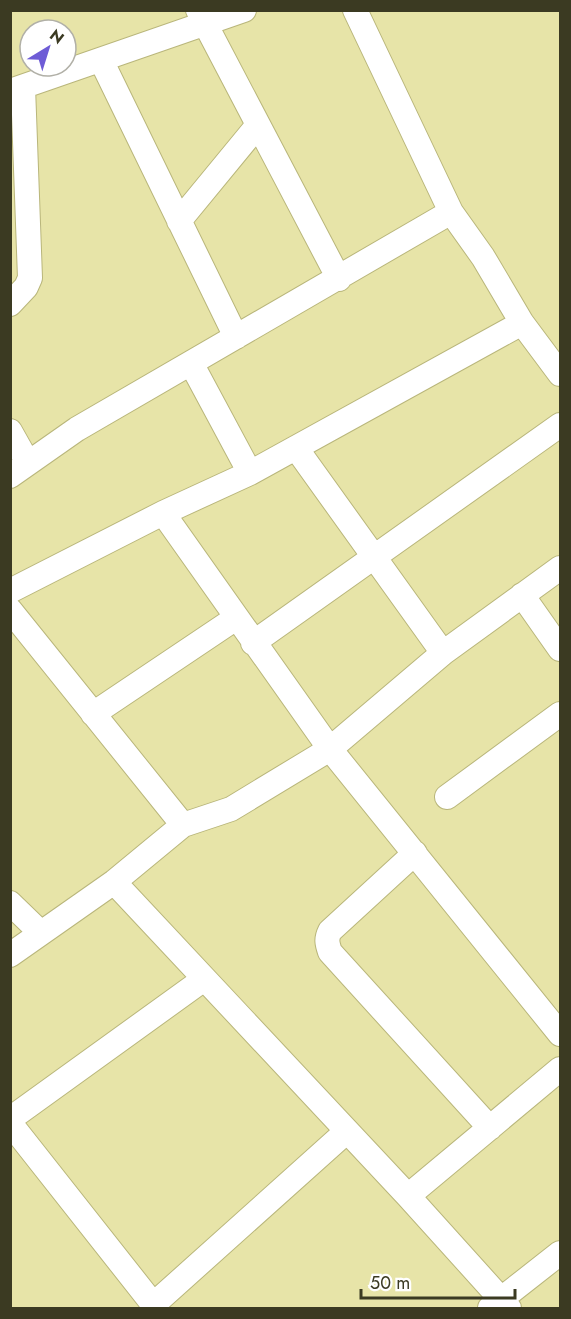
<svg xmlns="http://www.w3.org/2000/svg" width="571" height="1319" font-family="Jost,sans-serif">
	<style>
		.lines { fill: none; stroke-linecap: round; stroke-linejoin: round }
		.street-casing { stroke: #b9b67b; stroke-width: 26 }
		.street { stroke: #fff; stroke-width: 24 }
	</style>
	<rect width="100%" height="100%" fill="#e7e4a8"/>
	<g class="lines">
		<g class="street-casing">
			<path id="street" d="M198,10L339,279
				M355,10L451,212L483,257L522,323L560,374
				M101,60L236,337
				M10,91L244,10
				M179,221L258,125
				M10,304L26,287L30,278L23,87
				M191,363L250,473
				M10,431L28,463
				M296,448L443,653
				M10,476L77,429L451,212
				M163,513L330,749L560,1034
				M10,591L163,513L250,473L522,323
				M522,595L560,649
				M10,610L183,825
				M253,643L560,425
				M93,714L236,618
				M447,797L560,714
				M415,853L330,931C326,939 327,943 330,952L490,1128
				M114,882L408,1196L509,1308
				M10,903L41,933
				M10,955L114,882L183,825L231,809L330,749L443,653L560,568
				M10,1119L204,979
				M10,1123L156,1308
				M408,1196L560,1069
				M153,1305L347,1131
				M490,1308L560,1253"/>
		</g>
		<use href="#street" class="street"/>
	</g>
	<rect width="571" height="1319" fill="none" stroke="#3b3a22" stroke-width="24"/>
	<g transform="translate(48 48) rotate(38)"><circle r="28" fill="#ffffff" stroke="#b1b0a7" stroke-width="1.5"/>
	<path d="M0-4.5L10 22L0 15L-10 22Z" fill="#6e5cd6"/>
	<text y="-9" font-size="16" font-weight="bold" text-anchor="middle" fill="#3b3a22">N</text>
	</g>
	<path d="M361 1289v9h154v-9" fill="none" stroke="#3b3a22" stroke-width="3"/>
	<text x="370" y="1289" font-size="18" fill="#3b3a22" stroke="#ffffff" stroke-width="4.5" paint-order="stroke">50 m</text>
</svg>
